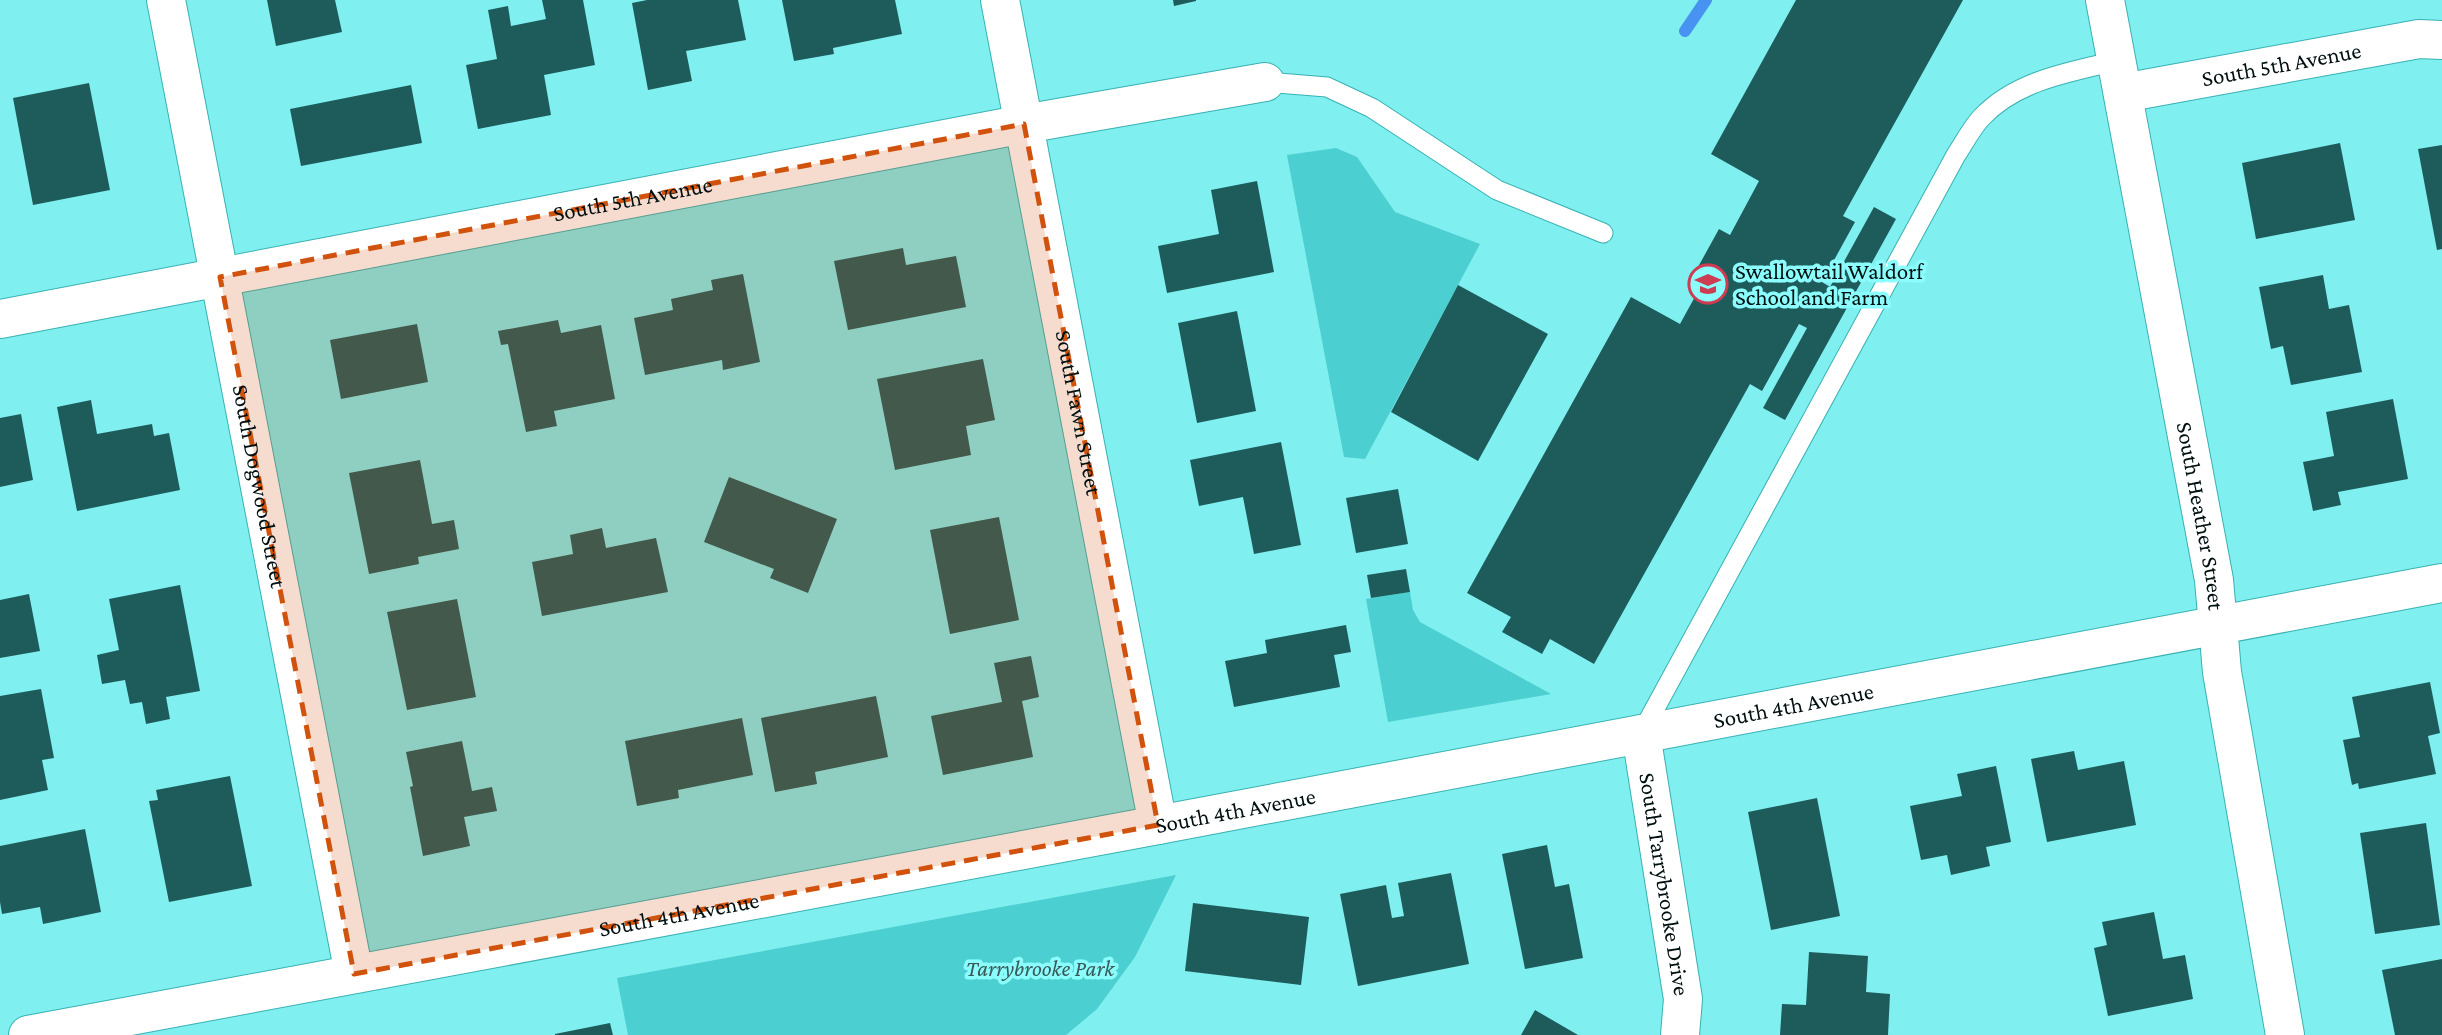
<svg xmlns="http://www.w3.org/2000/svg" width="2442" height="1035" font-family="'Crimson Pro',serif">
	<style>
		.green { fill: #4ccfd0 }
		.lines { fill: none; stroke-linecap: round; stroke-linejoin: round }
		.stream { stroke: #4892f1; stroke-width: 12 }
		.building { fill: #1e5c5c }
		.service-casing { stroke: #39b1b2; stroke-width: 21 }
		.minor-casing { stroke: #39b1b2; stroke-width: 40 }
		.service { stroke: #fff; stroke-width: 19 }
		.minor { stroke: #fff; stroke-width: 38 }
		.marked { fill: #d1520c; fill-opacity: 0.2; stroke: #d1520c; stroke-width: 5; stroke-dasharray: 14 9; stroke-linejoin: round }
		.labels { text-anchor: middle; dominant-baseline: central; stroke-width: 7; stroke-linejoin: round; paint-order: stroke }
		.street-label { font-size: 23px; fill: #000f10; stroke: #8cfdfd }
		.poi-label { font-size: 23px; fill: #000f10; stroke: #8cfdfd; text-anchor: start }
		.park-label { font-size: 23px; font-style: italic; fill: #385958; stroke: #8cfdfd }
	</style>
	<rect width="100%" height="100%" fill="#7feff0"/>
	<path class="green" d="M1336,148L1357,157L1395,212L1480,244L1365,459L1344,457L1287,155Z
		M1410,592L1413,610L1420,622L1551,694L1388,722L1366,599Z
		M1176,875L1135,957L1097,1009L1066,1035H628L617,978Z"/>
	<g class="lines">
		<path class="stream" d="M1685,31L1706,0"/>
	</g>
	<path class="building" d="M267,0H335L342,32L276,46Z
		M542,0H583L595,65L544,75L551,115L478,129L466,65L497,59L488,10L508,6L511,26L546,19Z
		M647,0H738L746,40L686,51L692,81L648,90L632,3Z
		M782,0H895L902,34L833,48L834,54L794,61Z
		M1173,0H1196V1L1174,6Z
		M1796,0H1963L1843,216L1855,222L1822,282L1830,287L1874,207L1896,219L1785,420L1763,408L1807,328L1799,324L1762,391L1750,384L1594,664L1550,639L1542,654L1502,632L1511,617L1467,593L1631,297L1680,324L1708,273L1698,267L1719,229L1730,235L1759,181L1711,154Z
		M89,83L110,190L33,205L13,98Z
		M411,85L422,143L301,166L290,109Z
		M2340,143L2355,220L2256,239L2242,163Z
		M2442,145V249L2437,250L2418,149Z
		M1257,181L1274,272L1167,293L1158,246L1219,234L1211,190Z
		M903,248L906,265L956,256L966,307L848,330L834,261Z
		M743,274L760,362L723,370L722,360L645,375L634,318L673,310L671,299L713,290L711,280Z
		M2323,275L2329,309L2349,305L2362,372L2291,385L2283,346L2271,349L2259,287Z
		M1458,285L1548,334L1478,461L1391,412Z
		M1237,311L1256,411L1197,423L1178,323Z
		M558,320L561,333L601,325L615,399L554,411L557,426L526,432L508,344L501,345L498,331Z
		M417,324L428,382L341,399L330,340Z
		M983,359L995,420L966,426L971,455L895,470L877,379Z
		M2393,399L2408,479L2338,492L2341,505L2313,511L2303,462L2334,456L2326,412Z
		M91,400L97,434L152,424L154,436L169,433L180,490L77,511L57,407Z
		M21,414L33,480L0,487V418Z
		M1281,442L1301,545L1254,554L1243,497L1199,506L1190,460Z
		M420,460L432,524L454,520L459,549L418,557L419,564L369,574L349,473Z
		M729,477L837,519L808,593L770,578L774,569L704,542Z
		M1398,489L1408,544L1356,553L1346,498Z
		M999,517L1019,620L950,634L930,530Z
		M602,528L606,548L656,538L668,592L542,616L532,562L573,554L570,535Z
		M1406,569L1410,592L1371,598L1367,575Z
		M180,585L200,691L166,697L170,719L146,724L142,702L130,704L125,680L102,684L97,655L119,650L109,599Z
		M29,594L40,651L0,658V600Z
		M457,599L476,697L407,710L387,612Z
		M1346,625L1351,652L1334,655L1340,687L1234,707L1225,661L1267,653L1265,640Z
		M1031,656L1039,697L1022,701L1033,757L943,775L931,716L1002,702L994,663Z
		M2430,682L2440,733L2428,736L2436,774L2359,789L2358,783L2352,785L2343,740L2360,737L2352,697Z
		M41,689L54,758L42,760L48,790L0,800V696Z
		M876,696L888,757L815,772L817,784L775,792L761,718Z
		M742,718L753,775L678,790L679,798L637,806L625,741Z
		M462,741L472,791L492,787L497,811L464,817L470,846L423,856L410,787L413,786L406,752Z
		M2074,751L2078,770L2124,761L2136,825L2047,842L2031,759Z
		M1996,766L2011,842L1986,847L1990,866L1951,875L1947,855L1921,860L1910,806L1962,796L1957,774Z
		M230,776L252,886L169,902L149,801L158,800L156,790Z
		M1817,798L1840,916L1771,930L1748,812Z
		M2426,823L2440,925L2375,934L2360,833Z
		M85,829L101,912L43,924L40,907L2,914L0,902V846Z
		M1547,845L1555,887L1569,884L1583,958L1525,969L1502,854Z
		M1451,873L1469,964L1358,986L1340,894L1386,885L1392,918L1404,916L1398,883Z
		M1193,903L1309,917L1301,985L1185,971Z
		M2154,912L2163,959L2185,955L2193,999L2108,1016L2094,948L2107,945L2102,922Z
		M1809,952L1868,956L1866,992L1890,994L1888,1035H1780L1782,1004L1806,1005Z
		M2442,959V1035H2395L2382,970Z
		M1535,1010L1578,1035H1521Z
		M610,1023L613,1035H555V1034Z"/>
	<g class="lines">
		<g class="service-casing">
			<path id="service" d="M1265,82L1327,87L1372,108L1497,190L1603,233
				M1641,734L1956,155C1964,143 1971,129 1981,118C2015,81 2069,72 2116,61"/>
		</g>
		<g class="minor-casing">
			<g id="minor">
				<path id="s1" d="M166,0L354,974"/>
				<path id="s2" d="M1000,0L1158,825"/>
				<path id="s3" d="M2105,0L2214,580L2222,672L2285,1035"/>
				<path id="s4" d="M2123,93L2419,39L2442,40"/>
				<path id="s5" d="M0,319L1024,124L1265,82"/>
				<path id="s6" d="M1641,734L1683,999L1680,1035"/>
				<path id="s7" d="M28,1035L1158,825L2442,583"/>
			</g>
		</g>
		<use href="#service" class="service"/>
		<use href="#minor" class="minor"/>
	</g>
	<path class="marked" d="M1024,124L1158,825L354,974L220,277Z"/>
	<defs>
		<g id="school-ring" transform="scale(2.0125)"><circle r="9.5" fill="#8cfdfd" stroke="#cc3c53" stroke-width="1.5"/><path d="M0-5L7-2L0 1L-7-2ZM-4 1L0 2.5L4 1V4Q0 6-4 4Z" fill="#cc3c53"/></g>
	</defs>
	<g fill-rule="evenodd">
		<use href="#school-ring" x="1708" y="284"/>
	</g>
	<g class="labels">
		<g class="street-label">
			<text stroke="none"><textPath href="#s4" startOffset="161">South 5th Avenue</textPath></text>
			<text stroke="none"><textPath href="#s5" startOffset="644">South 5th Avenue</textPath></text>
			<text stroke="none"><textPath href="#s2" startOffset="420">South Fawn Street</textPath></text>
			<text stroke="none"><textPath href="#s1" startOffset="495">South Dogwood Street</textPath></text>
			<text stroke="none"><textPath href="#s3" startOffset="525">South Heather Street</textPath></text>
			<text stroke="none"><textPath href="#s7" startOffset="1796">South 4th Avenue</textPath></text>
			<text stroke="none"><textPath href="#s7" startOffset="1228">South 4th Avenue</textPath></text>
			<text stroke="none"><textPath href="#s6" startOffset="152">South Tarrybrooke Drive</textPath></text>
			<text stroke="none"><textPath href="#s7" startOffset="662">South 4th Avenue</textPath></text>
		</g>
		<g class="poi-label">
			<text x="1735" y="271">Swallowtail Waldorf<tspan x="1735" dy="26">School and Farm</tspan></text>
		</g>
		<g class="park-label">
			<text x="1040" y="968">Tarrybrooke Park</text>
		</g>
	</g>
</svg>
